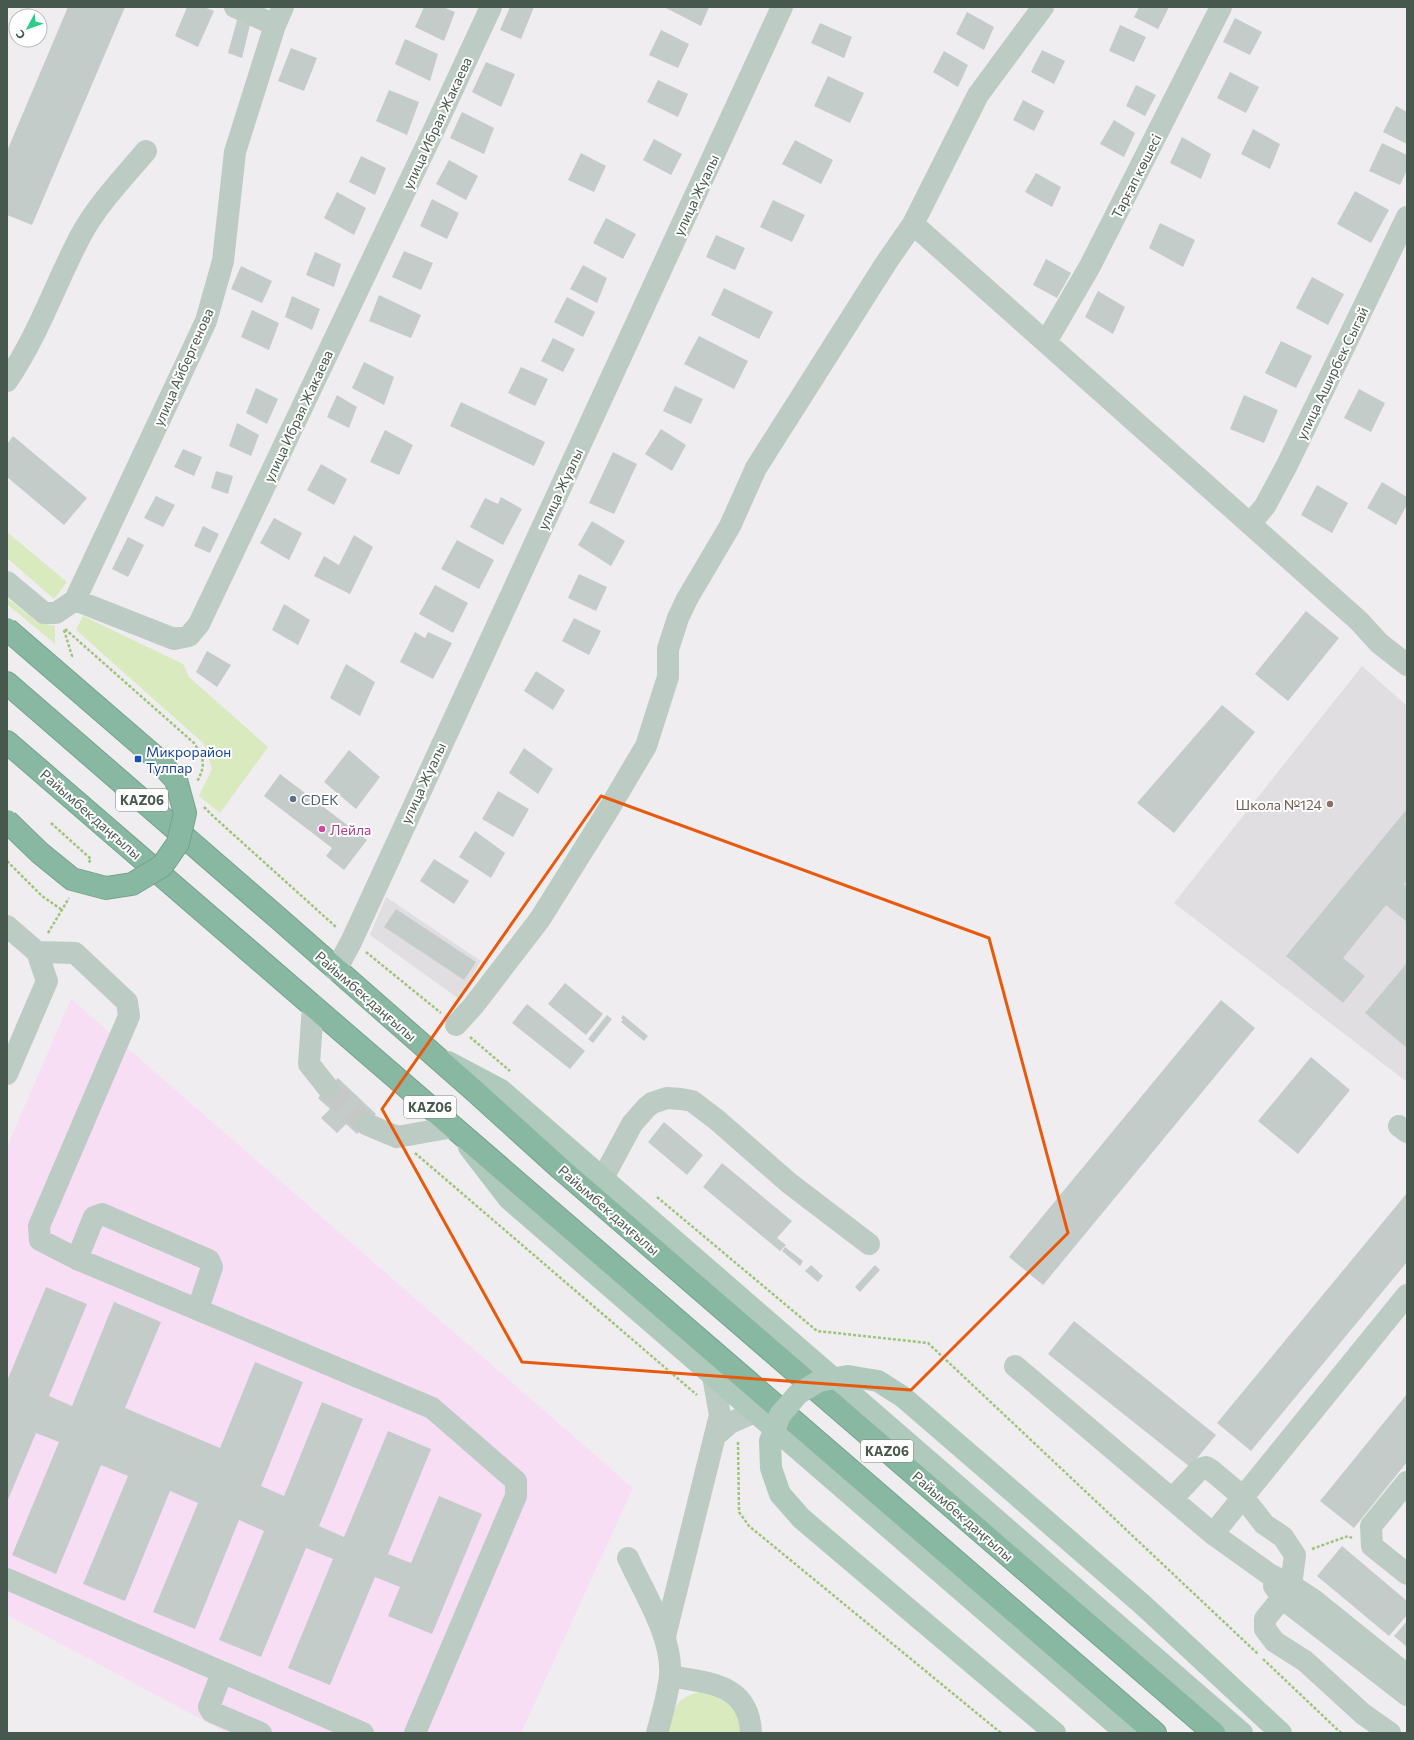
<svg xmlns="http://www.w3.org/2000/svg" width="1414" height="1740" font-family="Commissioner,sans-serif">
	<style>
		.education { fill: #e0dee1 }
		.medical { fill: #f8def5 }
		.green { fill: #d9eabe }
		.building { fill: #c4ccc9 }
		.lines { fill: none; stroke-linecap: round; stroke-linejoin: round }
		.minor-tunnel { stroke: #c5c8c7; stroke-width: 22; stroke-dasharray: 22 11; stroke-linecap: butt }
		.highway-casing { stroke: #74a38d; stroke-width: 24 }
		.path { stroke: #9ec57a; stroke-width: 2.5; stroke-dasharray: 3 2; stroke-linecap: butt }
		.minor { stroke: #bccbc3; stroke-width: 22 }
		.major { stroke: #afcabc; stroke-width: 22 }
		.highway { stroke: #89b8a2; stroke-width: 22 }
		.highway-bridge-casing { stroke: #74a38d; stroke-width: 24; stroke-linecap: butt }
		.major-bridge { stroke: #afcabc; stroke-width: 22 }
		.highway-bridge { stroke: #89b8a2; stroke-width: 22 }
		.marked { fill: none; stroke: #e8590c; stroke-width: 3; stroke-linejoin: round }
		.transit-dot { fill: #1a4fb4; stroke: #fff; stroke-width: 1.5 }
		.service-dot { fill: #5c6f8a; stroke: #fff; stroke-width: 1.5 }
		.education-dot { fill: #8d6e63; stroke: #fff; stroke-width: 1.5 }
		.hotel-dot { fill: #d1479c; stroke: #fff; stroke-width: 1.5 }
		.labels { text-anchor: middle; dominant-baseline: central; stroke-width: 4; stroke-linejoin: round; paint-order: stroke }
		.shield { fill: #fff; stroke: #7e8b84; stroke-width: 1 }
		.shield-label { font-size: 13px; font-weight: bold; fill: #47594f }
		.street-label { font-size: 14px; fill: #47594f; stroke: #fff }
		.transit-label { font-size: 14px; fill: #164399; stroke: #fff; text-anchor: start }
		.service-label { font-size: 14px; fill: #4e5e75; stroke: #fff; text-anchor: start }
		.education-label { font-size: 14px; fill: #785e54; stroke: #fff; text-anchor: end }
		.hotel-label { font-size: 14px; fill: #b23c85; stroke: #fff; text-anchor: start }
	</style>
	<rect width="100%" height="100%" fill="#efedef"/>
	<path class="education" d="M1362,666L1407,706V1082L1174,903Z
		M386,897L481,961L459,999L370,935Z"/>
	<path class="medical" d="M71,999L633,1488L521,1733H227L7,1615V1147Z"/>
	<path class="green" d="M7,532L67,582L54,599L7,558Z
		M7,598L37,622L55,626V644L7,604Z
		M83,616L183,664L189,677L268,747L220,813L199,796L212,769L204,744L76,630Z
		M704,1691L715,1693L735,1707L741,1733H668C674,1707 675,1697 704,1691Z"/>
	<path class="building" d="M68,7H125L32,225L7,215V151Z
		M187,7H204L214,11L198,47L175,36Z
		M424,7H443L455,12L444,41L415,27Z
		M510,7H534L521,39L500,30Z
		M664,7H709L701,26Z
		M1139,7H1169L1158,29L1134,17Z
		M967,12L994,27L984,50L956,34Z
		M1235,18L1262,32L1250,55L1223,42Z
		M237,20L250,25L242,58L228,53Z
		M820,23L852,37L844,58L811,43Z
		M1120,25L1146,37L1134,62L1109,51Z
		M661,30L689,44L678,68L649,55Z
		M405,39L438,54L430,81L395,64Z
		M291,48L317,58L304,91L278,81Z
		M1042,50L1065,61L1054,84L1031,72Z
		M944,51L968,65L958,87L933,72Z
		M486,62L515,74L501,107L472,92Z
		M1230,72L1259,87L1246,113L1217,98Z
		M828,76L864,93L850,123L814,106Z
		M658,80L688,94L678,117L647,102Z
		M1136,85L1156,95L1145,116L1126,106Z
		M389,90L419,102L407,135L376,121Z
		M1023,100L1044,111L1034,131L1013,120Z
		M1396,106L1407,112V144L1383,132Z
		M462,112L494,128L484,154L450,138Z
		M1114,120L1135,133L1124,157L1100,144Z
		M1253,129L1280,144L1270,169L1241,154Z
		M1182,137L1211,154L1201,179L1170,163Z
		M654,139L682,154L671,175L643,160Z
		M795,140L833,160L821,184L782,164Z
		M1382,143L1407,155V170L1400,185L1369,171Z
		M581,153L606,166L594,192L568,180Z
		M361,156L386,168L375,195L349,182Z
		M449,160L478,176L466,200L436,184Z
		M1036,173L1061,187L1052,207L1025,192Z
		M1355,191L1389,210L1371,243L1337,224Z
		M337,192L366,208L354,235L324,218Z
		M432,199L459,213L447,239L420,226Z
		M773,200L805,215L792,242L760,227Z
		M606,218L636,234L623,259L593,243Z
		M1160,223L1195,240L1183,267L1149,248Z
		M716,235L745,248L735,270L706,257Z
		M404,251L433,263L421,290L392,277Z
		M315,252L341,264L334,287L306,275Z
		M1046,259L1071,273L1057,298L1033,285Z
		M583,265L607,278L597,303L570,289Z
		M241,266L272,281L262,303L231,289Z
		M1312,277L1344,294L1328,325L1296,308Z
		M724,288L773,312L759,339L711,315Z
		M1098,291L1125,307L1113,334L1085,317Z
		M379,295L421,315L411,338L369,321Z
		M292,296L320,309L312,330L285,317Z
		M567,297L595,312L583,337L554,322Z
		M252,310L279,323L269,350L241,337Z
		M699,336L748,361L734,389L684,364Z
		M553,338L575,349L563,372L541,361Z
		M1281,341L1312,356L1296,388L1265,373Z
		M364,362L394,377L384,405L352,388Z
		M521,367L548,379L535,406L508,393Z
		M675,386L703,399L691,424L663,411Z
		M256,388L278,399L267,424L246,413Z
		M1359,389L1385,403L1371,432L1344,418Z
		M337,395L357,407L349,428L327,417Z
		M1244,395L1278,410L1264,443L1230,429Z
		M461,402L545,442L534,466L450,426Z
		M237,423L259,435L251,456L229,446Z
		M661,429L686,445L672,471L645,454Z
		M385,430L413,445L399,475L370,462Z
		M13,436L87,498L64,525L7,477V444Z
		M183,449L202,457L194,476L174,467Z
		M613,452L637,464L614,514L589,503Z
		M321,464L347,479L334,505L307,490Z
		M216,471L233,476L228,494L211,488Z
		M1382,482L1407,497V505L1396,525L1367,508Z
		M1317,485L1348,503L1332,533L1301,515Z
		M156,496L175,505L163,527L144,518Z
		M501,497L522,509L503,545L470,527L485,498L498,504Z
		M274,518L302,533L289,560L260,543Z
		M592,521L625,541L611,566L578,545Z
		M203,526L219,534L210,553L194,546Z
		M354,535L373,547L350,594L314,576L324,556L339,565Z
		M128,537L144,545L128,577L112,569Z
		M457,540L494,560L479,589L441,569Z
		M579,574L607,587L596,611L568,598Z
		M435,585L468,603L453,633L419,614Z
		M284,604L310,620L298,645L272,630Z
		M1306,611L1339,638L1288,701L1255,674Z
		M574,618L601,631L589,655L562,641Z
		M415,632L425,638L428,632L452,643L433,679L400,662Z
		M207,651L231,665L217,687L196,672Z
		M346,664L375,682L360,716L330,698Z
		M536,671L565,690L553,710L524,691Z
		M1222,705L1255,732L1174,833L1137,803Z
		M524,748L553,769L538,794L509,773Z
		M349,750L380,777L356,809L324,782Z
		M280,774L367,840L344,870L326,856L332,848L264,796Z
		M498,791L529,809L513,837L482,819Z
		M1407,809V881L1404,884L1407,887V922L1386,905L1343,958L1365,976L1343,1003L1286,956Z
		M475,831L505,853L491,878L459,857Z
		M434,859L469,881L454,904L420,881Z
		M396,909L476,962L464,980L384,927Z
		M1407,963V1048L1365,1013Z
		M565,983L603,1014L586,1035L548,1004Z
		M1221,1000L1255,1028L1043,1285L1009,1257Z
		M527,1004L585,1051L570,1069L512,1023Z
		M607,1015L612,1019L593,1043L588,1039Z
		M623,1015L648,1036L644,1041L621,1022L623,1020L621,1018Z
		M1311,1057L1350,1090L1298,1154L1258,1121Z
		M338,1078L376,1114L357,1134L346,1124L337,1133L321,1118L330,1109L318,1098Z
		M664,1122L703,1155L687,1175L648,1142Z
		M722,1163L792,1221L777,1238L786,1245L780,1251L703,1187Z
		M1407,1193V1262L1251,1451L1217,1423Z
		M785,1247L803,1261L800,1266L782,1251Z
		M811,1265L823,1276L818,1282L805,1271Z
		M875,1265L880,1270L860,1292L855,1287Z
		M46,1287L87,1304L49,1396L72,1406L114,1302L161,1322L125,1408L220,1448L255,1362L303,1382L261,1486L284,1496L322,1402L363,1419L319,1526L344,1537L388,1431L431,1449L388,1554L411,1563L439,1496L482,1514L432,1634L388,1616L400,1587L375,1577L330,1685L288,1668L333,1559L306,1548L261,1657L219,1640L264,1531L239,1520L195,1629L153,1612L198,1503L170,1491L125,1601L83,1584L128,1476L101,1465L56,1574L12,1555L59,1442L36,1433L7,1502V1381Z
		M1074,1321L1216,1435L1190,1467L1048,1354Z
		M1407,1394V1462L1354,1528L1320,1501Z
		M1342,1546L1407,1601V1615L1389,1636L1317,1576Z
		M1407,1621V1647L1394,1636Z"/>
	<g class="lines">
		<path class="minor-tunnel" d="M328,1088L366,1124"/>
		<g class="highway-casing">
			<path id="highway" d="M7,683L277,917L476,1092L561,1169L1214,1733
				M7,742L1155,1733"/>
		</g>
		<path class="path" d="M65,629L194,743C204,758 206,765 197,782
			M64,630L72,656L70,658
			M204,807L214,817L336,927
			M51,823L91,859L88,864
			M7,861L42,896L62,910
			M48,933L69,898
			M366,952L441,1013
			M470,1037L510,1071
			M415,1153L697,1395
			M657,1197L817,1331L928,1343L1258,1654
			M738,1442L739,1512L749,1526L1001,1733
			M1312,1549L1348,1536L1352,1538
			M1263,1659L1341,1733"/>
		<path class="minor" d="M235,7L275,25
			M913,224L1359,621L1379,643L1407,665
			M1046,342L1090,266L1221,7
			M7,381C39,334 55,284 81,235C98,204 123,178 146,151
			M1250,524L1265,506L1287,465L1407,217
			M7,582L44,613H56L75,600L174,639L189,636L199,624L432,134L491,7
			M75,600L206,321L223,261L235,152L275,25L283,7
			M7,926L37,952L47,981L7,1074
			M37,952L75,953L127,1002L129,1016L39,1226L40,1240L77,1259L432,1408L516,1481V1496L415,1733
			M336,970L352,940L782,7
			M313,1006L309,1064L328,1088
			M456,1025L474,1005L540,919L607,812L646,746L668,677V649L678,618L687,599L730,526L756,468L886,263L913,224L978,95L1043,7
			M366,1124L397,1137L453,1127
			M1399,1126L1407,1132
			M603,1178L632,1124L646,1108L652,1103L667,1098L681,1099L692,1101L717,1120L789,1183L869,1244
			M77,1259L94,1217L102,1214L209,1260L212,1267L198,1309
			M1407,1295L1213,1534L1269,1574L1291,1585L1315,1601L1407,1675
			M1015,1366L1213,1534
			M715,1436L730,1423L755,1412
			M1407,1482L1371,1526L1372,1546L1407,1574
			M1172,1499L1200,1469L1206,1467L1211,1470L1243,1497L1264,1524L1283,1537L1295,1555L1291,1585
			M628,1558C644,1593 673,1637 670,1676C668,1695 662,1715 657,1733
			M7,1579L363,1733
			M1274,1586L1282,1598L1407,1695
			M1282,1598L1265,1619V1629L1275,1642L1305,1661L1363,1714L1390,1733
			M665,1636L720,1415L713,1376
			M222,1672L209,1707L212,1712L261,1733
			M670,1676C708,1683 749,1683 751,1733"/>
		<path class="major" d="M448,1062L501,1090L1242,1733
			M469,1147L509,1199L1126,1733
			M1020,1498L1143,1605L1281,1733
			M920,1619L1055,1733"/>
		<use href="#highway" class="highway"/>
		<g class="highway-bridge-casing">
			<path id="highway-bridge" d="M7,629L154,756L176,780L185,813L178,843L162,866L132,884L106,888L72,879L40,853L7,821"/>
		</g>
		<path class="major-bridge" d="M920,1619L801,1518L780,1494L771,1468L770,1441L780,1415L798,1394L819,1381L848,1376L878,1381L903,1397L1020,1498"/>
		<use href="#highway-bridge" class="highway-bridge"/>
	</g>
	<path class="marked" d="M601,796L989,938L1068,1233L911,1390L522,1362L382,1109Z"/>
	<rect class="transit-dot" x="134" y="755" width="8" height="8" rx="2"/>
	<circle class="service-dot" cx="293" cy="799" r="4"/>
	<circle class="education-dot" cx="1330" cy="804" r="4"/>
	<circle class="hotel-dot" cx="322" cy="829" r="4"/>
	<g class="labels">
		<g class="shield">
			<rect x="116" y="789" width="52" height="22" rx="3"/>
			<rect x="404" y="1096" width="52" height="22" rx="3"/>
			<rect x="861" y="1440" width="52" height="22" rx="3"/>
		</g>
		<g class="shield-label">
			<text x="142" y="800">KАZ06</text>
			<text x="430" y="1107">KАZ06</text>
			<text x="887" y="1451">KАZ06</text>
		</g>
		<g class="street-label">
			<text transform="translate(437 123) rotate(-65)">улица Ибрая Жакаева</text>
			<text transform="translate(1136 176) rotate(-63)">Тарғап көшесі</text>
			<text transform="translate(696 195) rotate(-65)">улица Жуалы</text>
			<text transform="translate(183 367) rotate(-66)">улица Айбергенова</text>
			<text transform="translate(1332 373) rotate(-64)">улица Аширбек Сыгай</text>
			<text transform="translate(298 416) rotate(-65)">улица Ибрая Жакаева</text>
			<text transform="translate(560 489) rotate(-65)">улица Жуалы</text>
			<text transform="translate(423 783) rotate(-65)">улица Жуалы</text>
			<text transform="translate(91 814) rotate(41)">Райымбек даңғылы</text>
			<text transform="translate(366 996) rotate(41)">Райымбек даңғылы</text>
			<text transform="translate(609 1210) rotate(41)">Райымбек даңғылы</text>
			<text transform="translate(963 1516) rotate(41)">Райымбек даңғылы</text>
		</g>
		<g class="transit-label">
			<text x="146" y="751">Микрорайон<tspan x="146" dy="16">Тулпар</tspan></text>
		</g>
		<g class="service-label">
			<text x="301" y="799">CDEK</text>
		</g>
		<g class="education-label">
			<text x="1322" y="804">Школа №124</text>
		</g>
		<g class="hotel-label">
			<text x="330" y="829">Лейла</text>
		</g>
	</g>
	<rect width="1414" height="1740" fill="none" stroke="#47594f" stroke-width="16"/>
	<g transform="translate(28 28) rotate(229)"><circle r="19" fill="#ffffff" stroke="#b5bdb9"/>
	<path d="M0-3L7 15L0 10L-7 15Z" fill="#29ce88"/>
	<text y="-6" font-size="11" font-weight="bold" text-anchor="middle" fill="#47594f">С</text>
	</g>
</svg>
